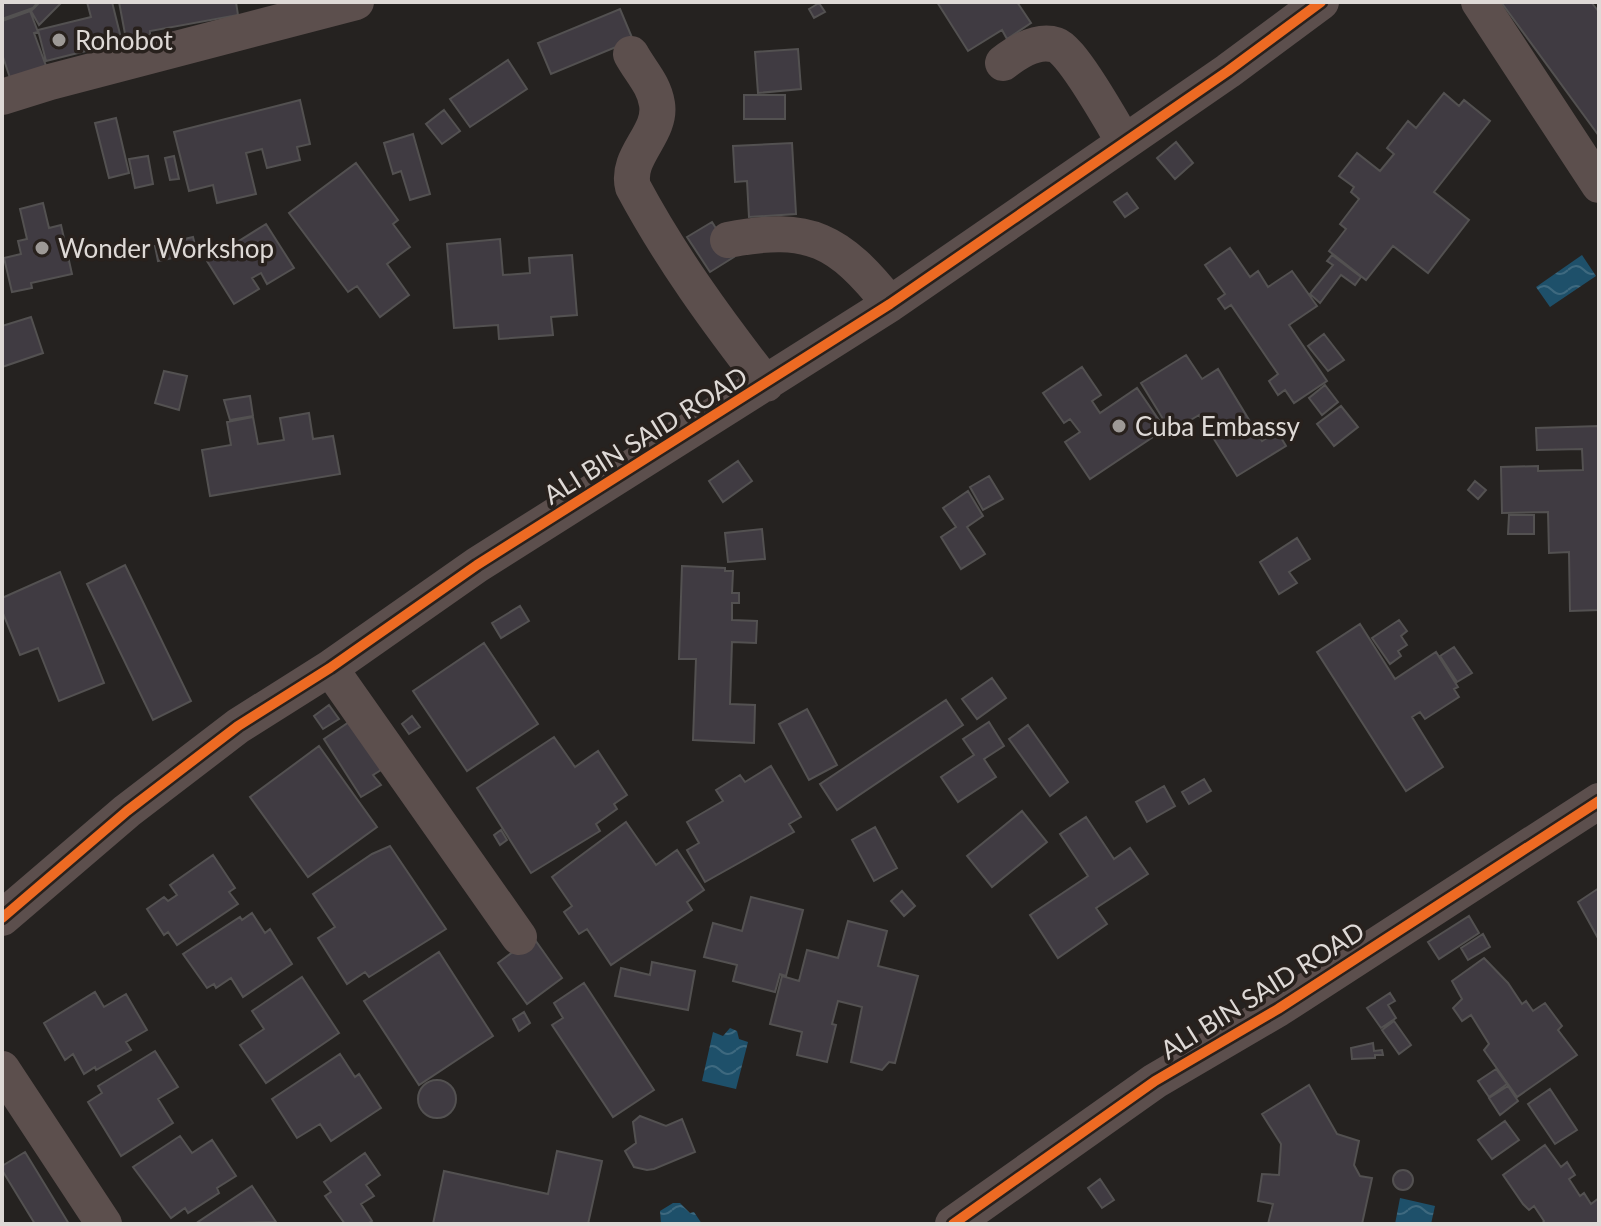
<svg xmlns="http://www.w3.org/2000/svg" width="1601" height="1226" font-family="Lato,sans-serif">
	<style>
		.water { fill: url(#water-waves) }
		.building { fill: #403b42; stroke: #535151; stroke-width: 2 }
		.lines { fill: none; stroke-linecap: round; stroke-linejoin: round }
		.minor { stroke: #5c4f4d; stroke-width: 36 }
		.cycleway-casing { stroke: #28211d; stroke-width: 15 }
		.cycleway { stroke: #ed6a23; stroke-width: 10 }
		.poi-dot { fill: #9d9996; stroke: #28211d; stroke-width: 3 }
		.labels { text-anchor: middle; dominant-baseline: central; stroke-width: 7; stroke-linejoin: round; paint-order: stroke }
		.poi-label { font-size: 26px; fill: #ded9d6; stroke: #28211d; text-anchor: start }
		.street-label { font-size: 26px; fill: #ded9d6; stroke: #28211d }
	</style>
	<defs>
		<pattern id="water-waves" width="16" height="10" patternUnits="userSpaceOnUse" patternTransform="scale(2)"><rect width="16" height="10" fill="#1e506a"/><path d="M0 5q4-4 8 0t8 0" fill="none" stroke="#3e697f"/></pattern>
	</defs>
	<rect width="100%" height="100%" fill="#252220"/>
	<path class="water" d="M1582,255L1596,276L1550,307L1536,287Z
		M730,1028L737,1031L739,1039L748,1042L736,1089L702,1081L713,1032L723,1036Z
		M1400,1198L1435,1206L1431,1224H1395Z
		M673,1203H680L690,1213L694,1212L702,1224H661L660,1211Z"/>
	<path class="building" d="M2,2H38L33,8L2,19Z
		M40,2H62L39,25L31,11Z
		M87,2H112L122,42L46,61L38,30L91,17Z
		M119,2H236L238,15L150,31V35L126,39Z
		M937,2H1017L1031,23L1007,39L1002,30L968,51Z
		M1501,2H1591L1599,12V136Z
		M819,3L825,12L814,18L809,9Z
		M620,9L633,40L551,74L538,43Z
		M30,11L38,32L34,33L46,66L10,78L2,54V21Z
		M798,49L801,89L758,93L755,52Z
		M508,60L527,89L470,127L450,99Z
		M1444,93L1459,106L1464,100L1490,121L1434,192L1469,220L1428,273L1393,246L1366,280L1329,251L1346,229L1340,224L1359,199L1351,192L1354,187L1339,176L1357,153L1380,171L1394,154L1387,148L1408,121L1416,128Z
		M744,95H785V119H744Z
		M300,100L310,144L297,147L300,160L267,168L262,149L246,153L256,194L217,203L213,185L189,191L174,132Z
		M444,110L460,131L442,144L426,124Z
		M116,118L129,173L109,178L95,123Z
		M413,134L430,194L410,200L401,171L393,174L384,143Z
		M1176,142L1193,163L1175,179L1157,158Z
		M792,143L796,214L749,217L747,181L735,182L733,146Z
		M148,156L153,184L135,188L129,159Z
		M174,156L179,179L170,180L165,158Z
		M356,163L398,220L393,224L410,247L387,264L409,295L380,317L357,286L348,292L289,213Z
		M1127,193L1138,208L1125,217L1114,202Z
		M43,203L49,228L61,225L72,274L31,283L32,288L12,292L4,258L21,254L18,241L27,239L20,209Z
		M712,222L734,257L710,272L687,237Z
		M266,224L294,268L267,284L261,273L252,278L259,289L234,304L207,261Z
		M193,237L197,253L158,261L155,246Z
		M500,239L503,275L530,273L529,258L572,255L577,315L551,317L553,335L499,339L498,325L454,328L447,244Z
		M1230,248L1250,277L1258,271L1268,287L1292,271L1317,306L1289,325L1327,381L1294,403L1285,390L1278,395L1269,381L1278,374L1231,305L1225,309L1218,299L1225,294L1205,265Z
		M1332,255L1361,277L1355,285L1341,275L1320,303L1310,294L1333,265L1327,261Z
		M31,317L43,353L2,367V326Z
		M1324,334L1344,360L1328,371L1308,346Z
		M1186,355L1202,379L1218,369L1262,441L1277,431L1286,446L1237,476L1199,415L1171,432L1141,383Z
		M1082,367L1101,395L1092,401L1100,413L1137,388L1165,429L1090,479L1065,442L1080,432L1070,419L1064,423L1043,393Z
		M164,371L187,376L179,410L155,403Z
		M1325,385L1338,402L1322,415L1309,398Z
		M250,396L253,416L230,420L224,400Z
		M1341,406L1358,427L1334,446L1317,424Z
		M309,413L313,439L333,436L340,474L210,496L202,450L231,445L227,422L253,417L258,444L284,440L280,418Z
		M1599,426V610L1570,611L1569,552L1549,553L1548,512L1502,513L1501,467L1538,466V471L1583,470L1582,449L1537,450L1536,428Z
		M738,461L752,481L723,502L709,481Z
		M989,476L1003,499L983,510L970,487Z
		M1475,481L1486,490L1478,499L1468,490Z
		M968,491L983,516L967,527L985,554L961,569L941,537L956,527L943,508Z
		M1509,515H1534V534H1508Z
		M762,529L765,559L728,562L725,533Z
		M1297,538L1310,559L1289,572L1297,583L1279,594L1260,562Z
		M125,565L191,701L153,720L87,584Z
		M682,566L725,568V571H733L732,593H739V603H732V620L757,621L756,643L732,642L730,704L755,705L754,743L693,740L696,659H679Z
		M60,572L104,683L59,701L38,648L20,655L2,611V598Z
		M520,606L529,621L501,638L492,623Z
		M1399,620L1407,631L1401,636L1407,645L1398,651L1401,656L1390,664L1372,638Z
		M1360,624L1395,679L1436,652L1458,687L1454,689L1459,697L1425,719L1420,712L1412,717L1443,767L1406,791L1317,652Z
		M484,643L538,724L467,771L413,691Z
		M1454,647L1472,673L1457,682L1440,656Z
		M992,678L1006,698L977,719L962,699Z
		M946,700L963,725L837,810L820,784Z
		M329,705L339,719L323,729L314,716Z
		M807,709L837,765L809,780L779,724Z
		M412,716L420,727L409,734L402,724Z
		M355,718L386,767L373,775L381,785L361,797L324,739Z
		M989,722L1004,746L984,759L996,777L958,802L941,777L974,755L963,739Z
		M1028,725L1068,782L1050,796L1009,739Z
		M554,737L575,767L598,751L627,795L614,804L617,809L596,824L600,831L531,873L477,788Z
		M319,746L377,827L308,877L250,797Z
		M771,766L801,817L789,824L794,832L705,882L687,850L699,843L687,822L723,801L716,790L740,775L745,782Z
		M1204,779L1211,791L1189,804L1182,792Z
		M1164,786L1175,806L1147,822L1136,802Z
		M1022,811L1047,842L992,887L967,856Z
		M1086,817L1114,859L1130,848L1148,874L1096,908L1107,924L1058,958L1030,915L1088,876L1060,834Z
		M626,822L656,865L677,850L704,890L687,902L692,910L611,965L587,929L579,934L564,912L572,906L552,877Z
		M875,827L897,868L874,881L852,840Z
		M501,830L507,840L500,845L494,835Z
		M390,846L446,929L369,977L365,972L347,984L318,938L335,927L313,894L372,854Z
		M213,855L235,888L229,892L238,904L177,945L168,932L164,935L147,909L164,897L168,901L177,895L170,885Z
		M1599,888V940L1578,902Z
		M902,891L915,906L904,916L891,901Z
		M751,897L803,910L786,976L780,974L775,992L733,981L737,965L704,957L713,923L742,931Z
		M252,913L265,933L270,929L292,964L243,997L231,978L216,988L214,984L207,988L183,954L240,917L242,920Z
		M1469,916L1479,933L1439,959L1428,942Z
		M848,921L887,931L878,966L918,976L895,1063L889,1062L882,1070L851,1062L862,1007L838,1001L832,1024L836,1025L827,1062L797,1055L802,1032L770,1024L782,976L799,981L807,950L838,958Z
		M1483,934L1490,947L1468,960L1461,948Z
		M533,937L562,978L527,1004L498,963Z
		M439,952L493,1036L419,1085L364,1001Z
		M1484,958L1508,983L1522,1004L1526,1001L1533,1011L1545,1003L1562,1026L1558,1030L1577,1055L1517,1097L1484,1050L1489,1044L1471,1015L1462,1021L1453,1008L1462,999L1452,981Z
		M652,962L695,971L688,1010L615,996L621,968L650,975Z
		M302,977L339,1033L266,1083L240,1045L264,1029L252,1011Z
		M584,983L654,1090L613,1117L552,1025L563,1018L554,1003Z
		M95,992L104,1007L126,994L147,1030L126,1042L131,1050L96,1070L95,1067L84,1074L73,1054L65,1060L44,1023Z
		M1390,993L1395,1001L1388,1005L1396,1018L1381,1028L1367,1008Z
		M524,1012L530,1023L519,1031L513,1019Z
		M1394,1021L1411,1045L1399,1054L1382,1030Z
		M1373,1043L1374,1051L1382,1050L1383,1055H1375V1058L1352,1059L1351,1048Z
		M155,1051L178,1087L158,1099L173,1123L121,1156L88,1102L102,1093L98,1086Z
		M340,1054L355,1077L359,1074L381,1108L331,1141L320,1124L297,1138L272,1099Z
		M1496,1069L1507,1084L1489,1097L1478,1081Z
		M418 1099a19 19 0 1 1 38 0a19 19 0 1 1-38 0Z
		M1309,1085L1337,1134L1359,1141L1354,1165L1360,1176L1372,1178L1362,1224H1268L1273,1204L1258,1201L1262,1174L1279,1175L1281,1144L1262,1114Z
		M1508,1086L1518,1101L1500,1115L1489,1098Z
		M1550,1089L1577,1130L1555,1144L1528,1104Z
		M640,1116L666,1126L682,1119L695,1152L654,1169L647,1170L634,1167L625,1151L636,1143L633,1122Z
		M1505,1121L1519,1140L1492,1159L1478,1140Z
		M180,1136L192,1153L212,1140L236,1176L217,1188L219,1193L188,1213L185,1208L171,1218L133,1167Z
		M1545,1145L1561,1167L1567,1162L1575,1175L1569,1179L1580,1196L1584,1193L1591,1204L1599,1198V1224H1542L1544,1221L1534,1206L1529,1210L1523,1204L1503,1175Z
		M557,1151L602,1161L588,1224H433L444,1171L548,1194Z
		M25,1152L69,1224H35L2,1170V1166Z
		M365,1153L380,1175L366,1185L374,1196L361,1204L372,1221L367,1224H345L325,1196L331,1192L324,1182Z
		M1393 1180a10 10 0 1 1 20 0a10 10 0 1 1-20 0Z
		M1100,1179L1114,1200L1102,1208L1088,1188Z
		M252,1186L276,1222L200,1224L198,1222Z"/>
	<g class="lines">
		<path class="minor" d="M1479,2L1599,185
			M631,54C640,71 654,84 657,104C662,134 625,156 633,187C671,258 717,321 766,384
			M1003,63C1017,52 1038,39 1056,45C1072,50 1113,124 1124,142
			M2,97L50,82L356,2
			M728,240C810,224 839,240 890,304
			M330,668L519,937
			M2,918L127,811L238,726L330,668L477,565L890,304L1228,71L1321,2
			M2,1069L104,1224
			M953,1224L1155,1081L1278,1009L1599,801"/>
		<g class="cycleway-casing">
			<path id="cycleway" d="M2,918L127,811L238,726L330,668L477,565L890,304L1228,71L1321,2
				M953,1224L1155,1081L1278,1009L1599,801"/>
		</g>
		<use href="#cycleway" class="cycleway"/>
	</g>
	<g class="poi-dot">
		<circle cx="59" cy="40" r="8"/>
		<circle cx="42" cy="248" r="8"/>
		<circle cx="1119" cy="426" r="8"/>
	</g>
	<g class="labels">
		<g class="poi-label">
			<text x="75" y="40">Rohobot</text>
			<text x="58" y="248">Wonder Workshop</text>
			<text x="1135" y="426">Cuba Embassy</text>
		</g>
		<g class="street-label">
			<text transform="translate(645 435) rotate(-32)">ALI BIN SAID ROAD</text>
			<text transform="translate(1262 990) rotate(-32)">ALI BIN SAID ROAD</text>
		</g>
	</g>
	<rect width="1601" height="1226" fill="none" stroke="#ded9d6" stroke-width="8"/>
</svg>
